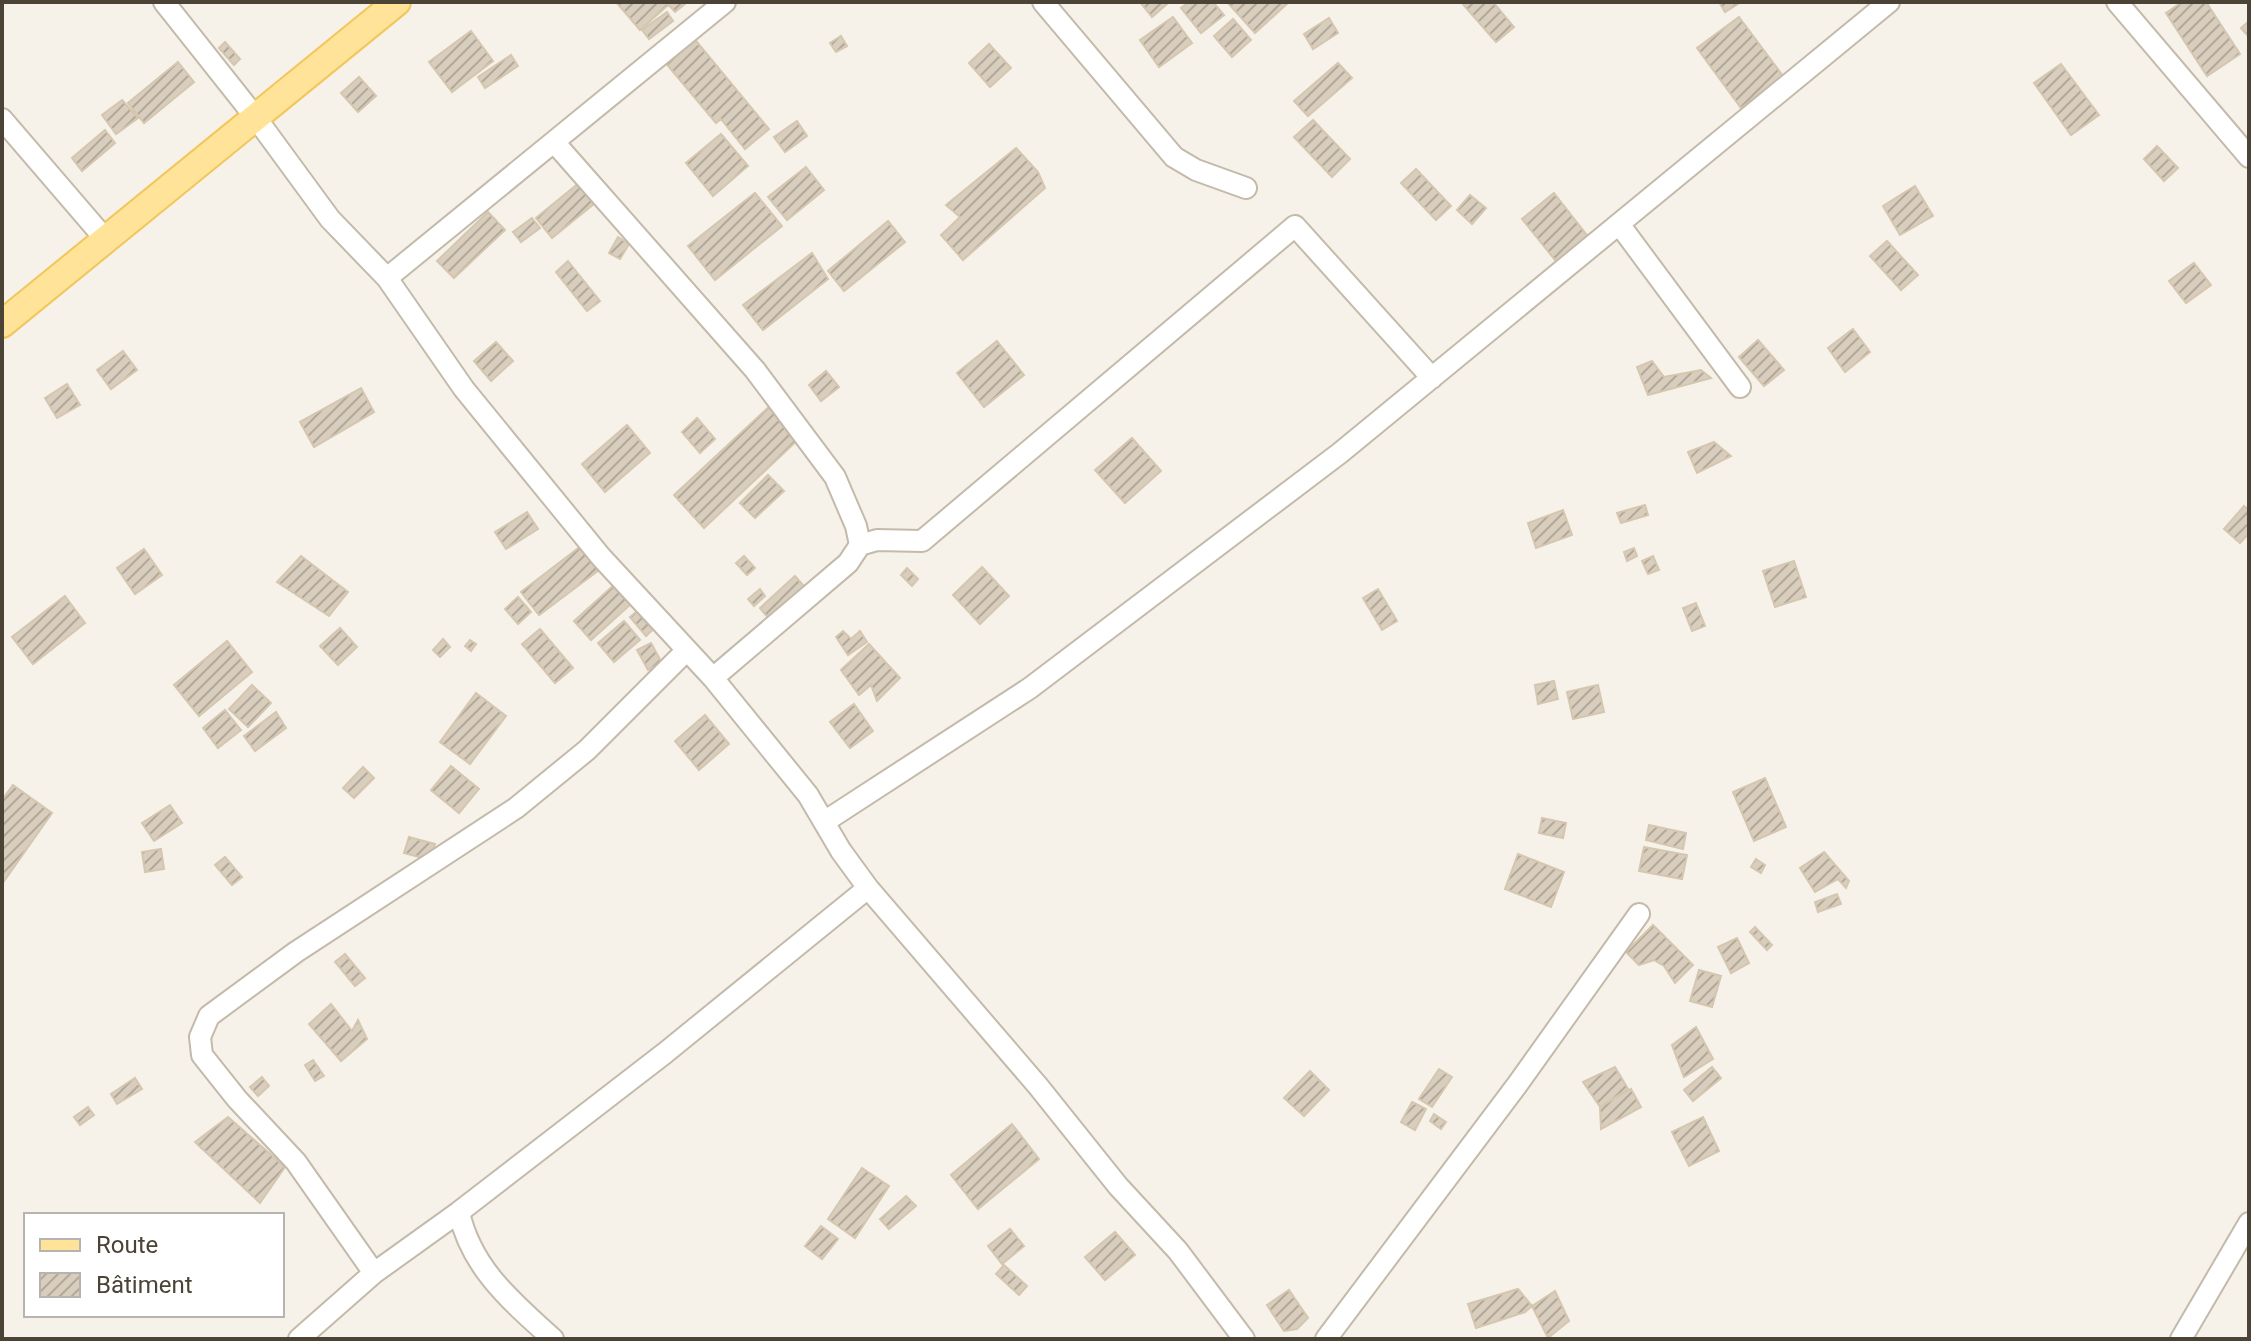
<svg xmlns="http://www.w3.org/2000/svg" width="2251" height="1341" font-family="Roboto,sans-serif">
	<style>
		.building { fill: url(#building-hatch); stroke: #d5c6af; stroke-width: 2 }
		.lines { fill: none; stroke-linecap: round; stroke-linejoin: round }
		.minor-casing { stroke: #c3baaa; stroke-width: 24 }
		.major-casing { stroke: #f2c65b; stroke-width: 30 }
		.minor { stroke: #fff; stroke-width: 20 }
		.major { stroke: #ffe399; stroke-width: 26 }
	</style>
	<defs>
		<pattern id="building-hatch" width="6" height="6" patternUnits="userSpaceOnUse" patternTransform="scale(2)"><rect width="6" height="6" fill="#d9cebd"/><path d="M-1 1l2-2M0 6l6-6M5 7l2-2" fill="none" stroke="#b2a99a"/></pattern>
	</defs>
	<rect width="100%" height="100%" fill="#f6f2e9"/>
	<path class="building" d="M616,2H666L668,5L640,30Z
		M666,2H684L685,4L675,12Z
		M1140,2H1166L1167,4L1152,17Z
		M1189,2H1213L1224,15L1201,33L1181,8Z
		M1227,2H1289L1255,33Z
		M1461,2H1493L1514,27L1496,42Z
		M1719,2H1741L1725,12Z
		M2182,2H2206L2240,54L2207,76L2166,13Z
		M667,12L673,21L649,39L642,30Z
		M1173,17L1192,43L1159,67L1140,40Z
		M1739,17L1783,76L1741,108L1697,48Z
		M1329,18L1338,33L1313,49L1304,34Z
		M1233,19L1251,40L1232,57L1214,36Z
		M2249,21V37L2241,28Z
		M471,31L493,61L452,92L429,62Z
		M692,36L769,129L745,149L721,119L716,123L663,60Z
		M841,36L847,46L836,52L830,43Z
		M225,42L240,59L234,65L219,48Z
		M989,44L1011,68L990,87L969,63Z
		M511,55L518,66L485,88L478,77Z
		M178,62L194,82L144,123L128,103Z
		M1338,63L1352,78L1308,116L1294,101Z
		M2061,64L2099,115L2071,135L2034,83Z
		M359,77L376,96L358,112L341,93Z
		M122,100L138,118L116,134L102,115Z
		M1313,120L1350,159L1332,177L1294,137Z
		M797,121L807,136L785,152L774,137Z
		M105,130L115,143L82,171L72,158Z
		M721,134L748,166L713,196L686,163Z
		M2157,146L2178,168L2164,181L2144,159Z
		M1016,148L1038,172L1045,188L963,260L941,235L960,217L946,205Z
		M806,167L824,190L787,220L768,197Z
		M1416,169L1451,206L1436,220L1401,183Z
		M579,183L595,203L552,238L536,218Z
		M1915,186L1933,216L1900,235L1883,206Z
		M755,193L782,226L715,280L688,246Z
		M1554,193L1590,239L1559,265L1522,219Z
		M1470,195L1486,208L1472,224L1457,210Z
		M488,212L505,230L454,278L437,261Z
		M532,218L540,228L521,242L513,232Z
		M888,221L905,242L844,291L828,271Z
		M618,237L629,244L620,259L609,253Z
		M1887,241L1918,275L1901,290L1870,256Z
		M812,253L828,279L763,330L743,305Z
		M568,261L600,301L587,311L556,272Z
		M2194,263L2211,285L2186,303L2169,281Z
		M1853,329L1870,352L1845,372L1828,348Z
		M1758,340L1784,370L1764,386L1739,357Z
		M997,341L1024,375L984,407L957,373Z
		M496,342L513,361L491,381L474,361Z
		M123,351L137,370L111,389L97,370Z
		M1652,361L1664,377L1701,370L1711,378L1648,395L1637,367Z
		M826,371L839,387L821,401L809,385Z
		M67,384L80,405L57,418L45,398Z
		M361,388L374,412L314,447L300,422Z
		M772,404L802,436L704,528L674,495Z
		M697,418L715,439L700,453L682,432Z
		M627,425L650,453L605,492L582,464Z
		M1132,438L1161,471L1125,503L1095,470Z
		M1714,442L1731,456L1697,473L1688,452Z
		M768,475L784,491L755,518L740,503Z
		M1645,505L1648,515L1621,523L1617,513Z
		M2244,506L2249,510V533L2240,543L2224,529Z
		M1563,510L1572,535L1536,548L1528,523Z
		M527,512L538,529L506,549L495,532Z
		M585,543L603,567L539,615L521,592Z
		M1634,548L1637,556L1627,561L1624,552Z
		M144,549L162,575L135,594L117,568Z
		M301,556L348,592L329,616L277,582Z
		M744,556L755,568L747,575L736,563Z
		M1653,556L1659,570L1648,574L1642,561Z
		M1794,561L1806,597L1775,607L1763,571Z
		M982,567L1009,596L980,624L953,595Z
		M907,568L918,579L912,586L901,575Z
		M795,576L809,592L773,624L760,608Z
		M614,585L631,604L591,640L574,621Z
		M760,589L765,596L754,606L748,599Z
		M1378,589L1397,621L1382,630L1363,598Z
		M65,596L85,623L33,664L12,637Z
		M518,597L531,612L518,624L505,609Z
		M1696,603L1705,626L1692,631L1683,608Z
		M643,606L659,624L646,636L630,617Z
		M624,621L640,640L614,662L598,643Z
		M340,628L357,647L338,665L320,646Z
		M540,629L573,668L555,683L522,644Z
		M843,631L851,639L860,631L867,642L848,655L836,637Z
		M443,639L450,647L440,657L433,650Z
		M470,640L476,644L471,651L465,646Z
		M227,641L252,672L199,716L174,685Z
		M651,643L662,663L648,670L637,650Z
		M869,644L900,678L877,701L871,685L859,695L841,670Z
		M1554,681L1558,699L1538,704L1535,685Z
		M252,685L271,703L248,727L229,709Z
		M1598,685L1604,712L1573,719L1567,692Z
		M476,693L506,716L470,764L440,742Z
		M854,704L873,731L850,748L830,722Z
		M225,710L241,730L218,748L203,728Z
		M276,712L286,728L255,751L244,736Z
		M705,715L729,744L699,770L675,741Z
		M451,766L479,789L459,813L431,790Z
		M363,767L374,778L354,798L343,788Z
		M1765,778L1786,827L1754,841L1733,792Z
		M13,785L52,813L2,884V800Z
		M170,805L182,823L154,841L142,823Z
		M1542,818L1566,823L1563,838L1539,833Z
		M1649,825L1686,833L1683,849L1646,840Z
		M409,837L435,844L431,860L404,853Z
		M1644,847L1687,855L1682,879L1639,871Z
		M161,849L164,869L145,872L142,852Z
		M1824,852L1849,881L1846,888L1838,879L1815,892L1800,868Z
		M1518,854L1564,872L1551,907L1505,889Z
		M225,857L242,877L232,885L215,865Z
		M1756,859L1765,865L1761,873L1751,867Z
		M1837,894L1841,904L1818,912L1815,902Z
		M1653,925L1693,965L1675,983L1664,966L1654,960L1639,965L1626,952Z
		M1755,927L1772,945L1767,950L1750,932Z
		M1737,938L1749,963L1731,973L1718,947Z
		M345,954L365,978L355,986L335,962Z
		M1699,970L1721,976L1712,1007L1690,1001Z
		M331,1004L352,1031L358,1020L367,1039L341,1061L309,1024Z
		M1696,1027L1713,1059L1684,1077L1672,1045Z
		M313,1060L324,1076L315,1081L305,1065Z
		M1615,1067L1628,1089L1600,1107L1583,1082Z
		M1712,1067L1721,1078L1693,1101L1684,1090Z
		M1439,1069L1452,1077L1432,1107L1419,1099Z
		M1310,1071L1329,1090L1304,1116L1284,1098Z
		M262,1077L269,1086L258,1096L250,1087Z
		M135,1078L142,1089L117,1104L111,1094Z
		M1631,1089L1641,1107L1601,1129L1600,1107Z
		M1412,1102L1426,1109L1415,1130L1401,1122Z
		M88,1107L94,1115L80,1125L74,1117Z
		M1434,1114L1446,1122L1441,1129L1430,1121Z
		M228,1117L285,1167L260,1203L195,1142Z
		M1703,1117L1719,1151L1689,1166L1672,1132Z
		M1012,1124L1039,1159L978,1209L951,1175Z
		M862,1168L889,1186L855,1238L828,1219Z
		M906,1196L916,1206L889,1229L880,1219Z
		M821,1226L838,1239L822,1259L805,1246Z
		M1010,1229L1024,1246L1002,1264L988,1246Z
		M1115,1232L1135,1255L1105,1280L1085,1257Z
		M1004,1265L1027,1286L1019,1295L996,1274Z
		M1518,1289L1532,1306L1525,1312L1476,1328L1468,1304Z
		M1289,1290L1308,1318L1297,1329L1284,1331L1267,1305Z
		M1555,1291L1569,1321L1548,1338L1532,1306Z"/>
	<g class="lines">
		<g class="minor-casing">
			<path id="minor" d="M164,2L256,118L330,219L387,278L464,389L601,557L713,678L808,795L841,851L868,888L1038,1086L1118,1186L1178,1251L1244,1339
				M1043,2L1174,157L1196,170L1246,188
				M2117,2L2249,157
				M2,119L106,240
				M554,142L755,370L835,477L856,526L860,545L848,563L713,678
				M1619,224L1740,387
				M387,278L725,2
				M860,545L877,540L922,541L1295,226L1432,378
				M824,822L1030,688L1340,453L1889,2
				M459,1212C471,1268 512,1302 553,1339
				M374,1273L296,1162L237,1099L202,1055L200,1037L209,1016L296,952L516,808L587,750L687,650
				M299,1339L374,1273L459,1212L665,1053L868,888
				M1326,1339L1517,1085L1639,914
				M2181,1339L2249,1223"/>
		</g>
		<g class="major-casing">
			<path id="major" d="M2,324L397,2"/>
		</g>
		<use href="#minor" class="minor"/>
		<use href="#major" class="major"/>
	</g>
	<rect width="2251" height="1341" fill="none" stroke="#4b4336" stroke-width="8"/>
	<rect x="24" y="1213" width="260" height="104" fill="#ffffff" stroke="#b7b4af" stroke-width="2"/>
	<rect x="40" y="1239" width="40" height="12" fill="#ffe399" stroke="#b7b4af" stroke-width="2"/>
	<text x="96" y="1253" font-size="24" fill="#4b4336">Route</text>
	<rect x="40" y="1273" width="40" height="24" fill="url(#building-hatch)" stroke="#b7b4af" stroke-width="2"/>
	<text x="96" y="1293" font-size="24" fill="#4b4336">Bâtiment</text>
</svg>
